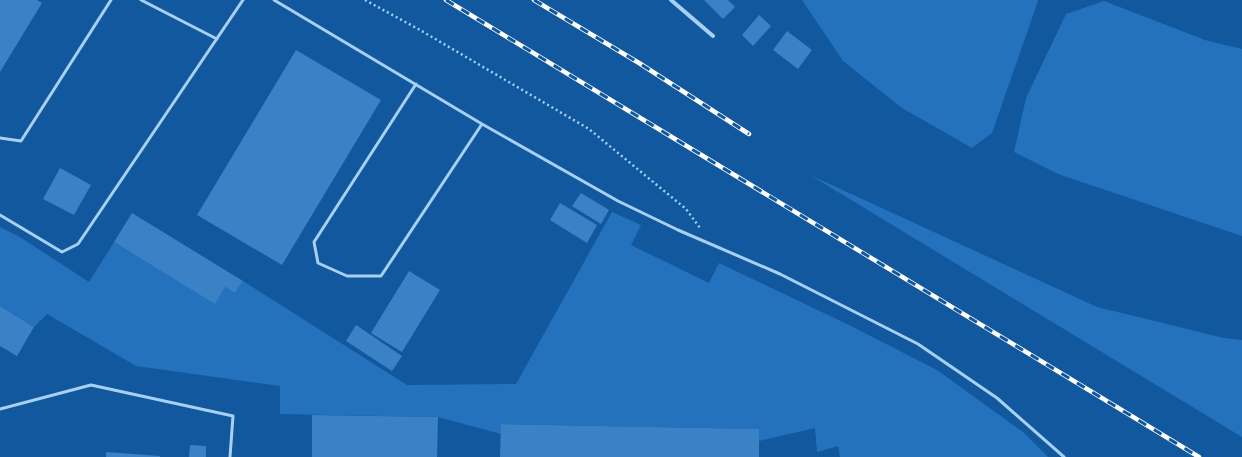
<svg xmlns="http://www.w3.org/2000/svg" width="1242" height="457" font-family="Ubuntu,sans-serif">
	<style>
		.green { fill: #2472bd }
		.building { fill: #3a81c6 }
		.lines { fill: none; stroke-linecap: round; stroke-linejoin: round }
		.path { stroke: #a8d0f5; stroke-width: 2.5; stroke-dasharray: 2 3; stroke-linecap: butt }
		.lane { stroke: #a8d0f5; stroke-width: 3 }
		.street { stroke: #a8d0f5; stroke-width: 4 }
		.rail-casing { stroke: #fff; stroke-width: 4.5 }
		.rail { stroke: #11589f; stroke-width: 3; stroke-dasharray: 9; stroke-linecap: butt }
	</style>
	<rect width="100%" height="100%" fill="#11589f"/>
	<path class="green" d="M802,0H1038V1L992,133L972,148L902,108L843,61Z
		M1104,1L1205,40L1242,49V236L1058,174L1014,152L1026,98L1066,14Z
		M810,175L1097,307L1224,338L1242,340V437Z
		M612,212L641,225L631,245L709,283L719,263L849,325L937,370L1023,432L1048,457H840L838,446L817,452L815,428L759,441V429L501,424V434L438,417L280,414V386L136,366L47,314L34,327L0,306V227L20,237L89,282L114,242L215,303L225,287L235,293L243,281L407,385L516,384Z"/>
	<path class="building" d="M0,0H37L42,3L0,72Z
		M704,0H728L735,7L723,19Z
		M759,15L771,26L753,46L742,35Z
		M787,31L812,50L798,69L773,50Z
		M296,50L381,100L282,265L197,215Z
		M60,168L91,185L74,215L43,199Z
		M581,193L609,210L601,224L572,206Z
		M560,203L597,225L587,243L550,220Z
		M132,213L243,281L235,293L225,287L215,304L114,242Z
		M409,271L440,290L402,352L371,333Z
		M0,306L34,327L17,356L0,346Z
		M356,325L402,356L392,371L346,341Z
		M312,415L438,417L437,457H312Z
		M501,424L759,429V457H500Z
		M190,445L206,446V457H189Z
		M106,452L160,456V457H106Z"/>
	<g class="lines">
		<path class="path" d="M365,0L420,30L589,129L686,209L700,228"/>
		<path class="lane" d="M141,0L217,39
			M274,0L482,124L618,201L678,230L780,274L918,344L997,398L1064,457
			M416,84L314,242L318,263L347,276H381L482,124
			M0,138L21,141L111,0
			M0,215L62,252L78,244L243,0
			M0,409L91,385L233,416L230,457"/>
		<path class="street" d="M671,0L713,36"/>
		<g class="rail-casing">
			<path id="rail" d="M446,0L1199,457
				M534,0L639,63L749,134"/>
		</g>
		<use href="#rail" class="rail"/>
	</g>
</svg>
